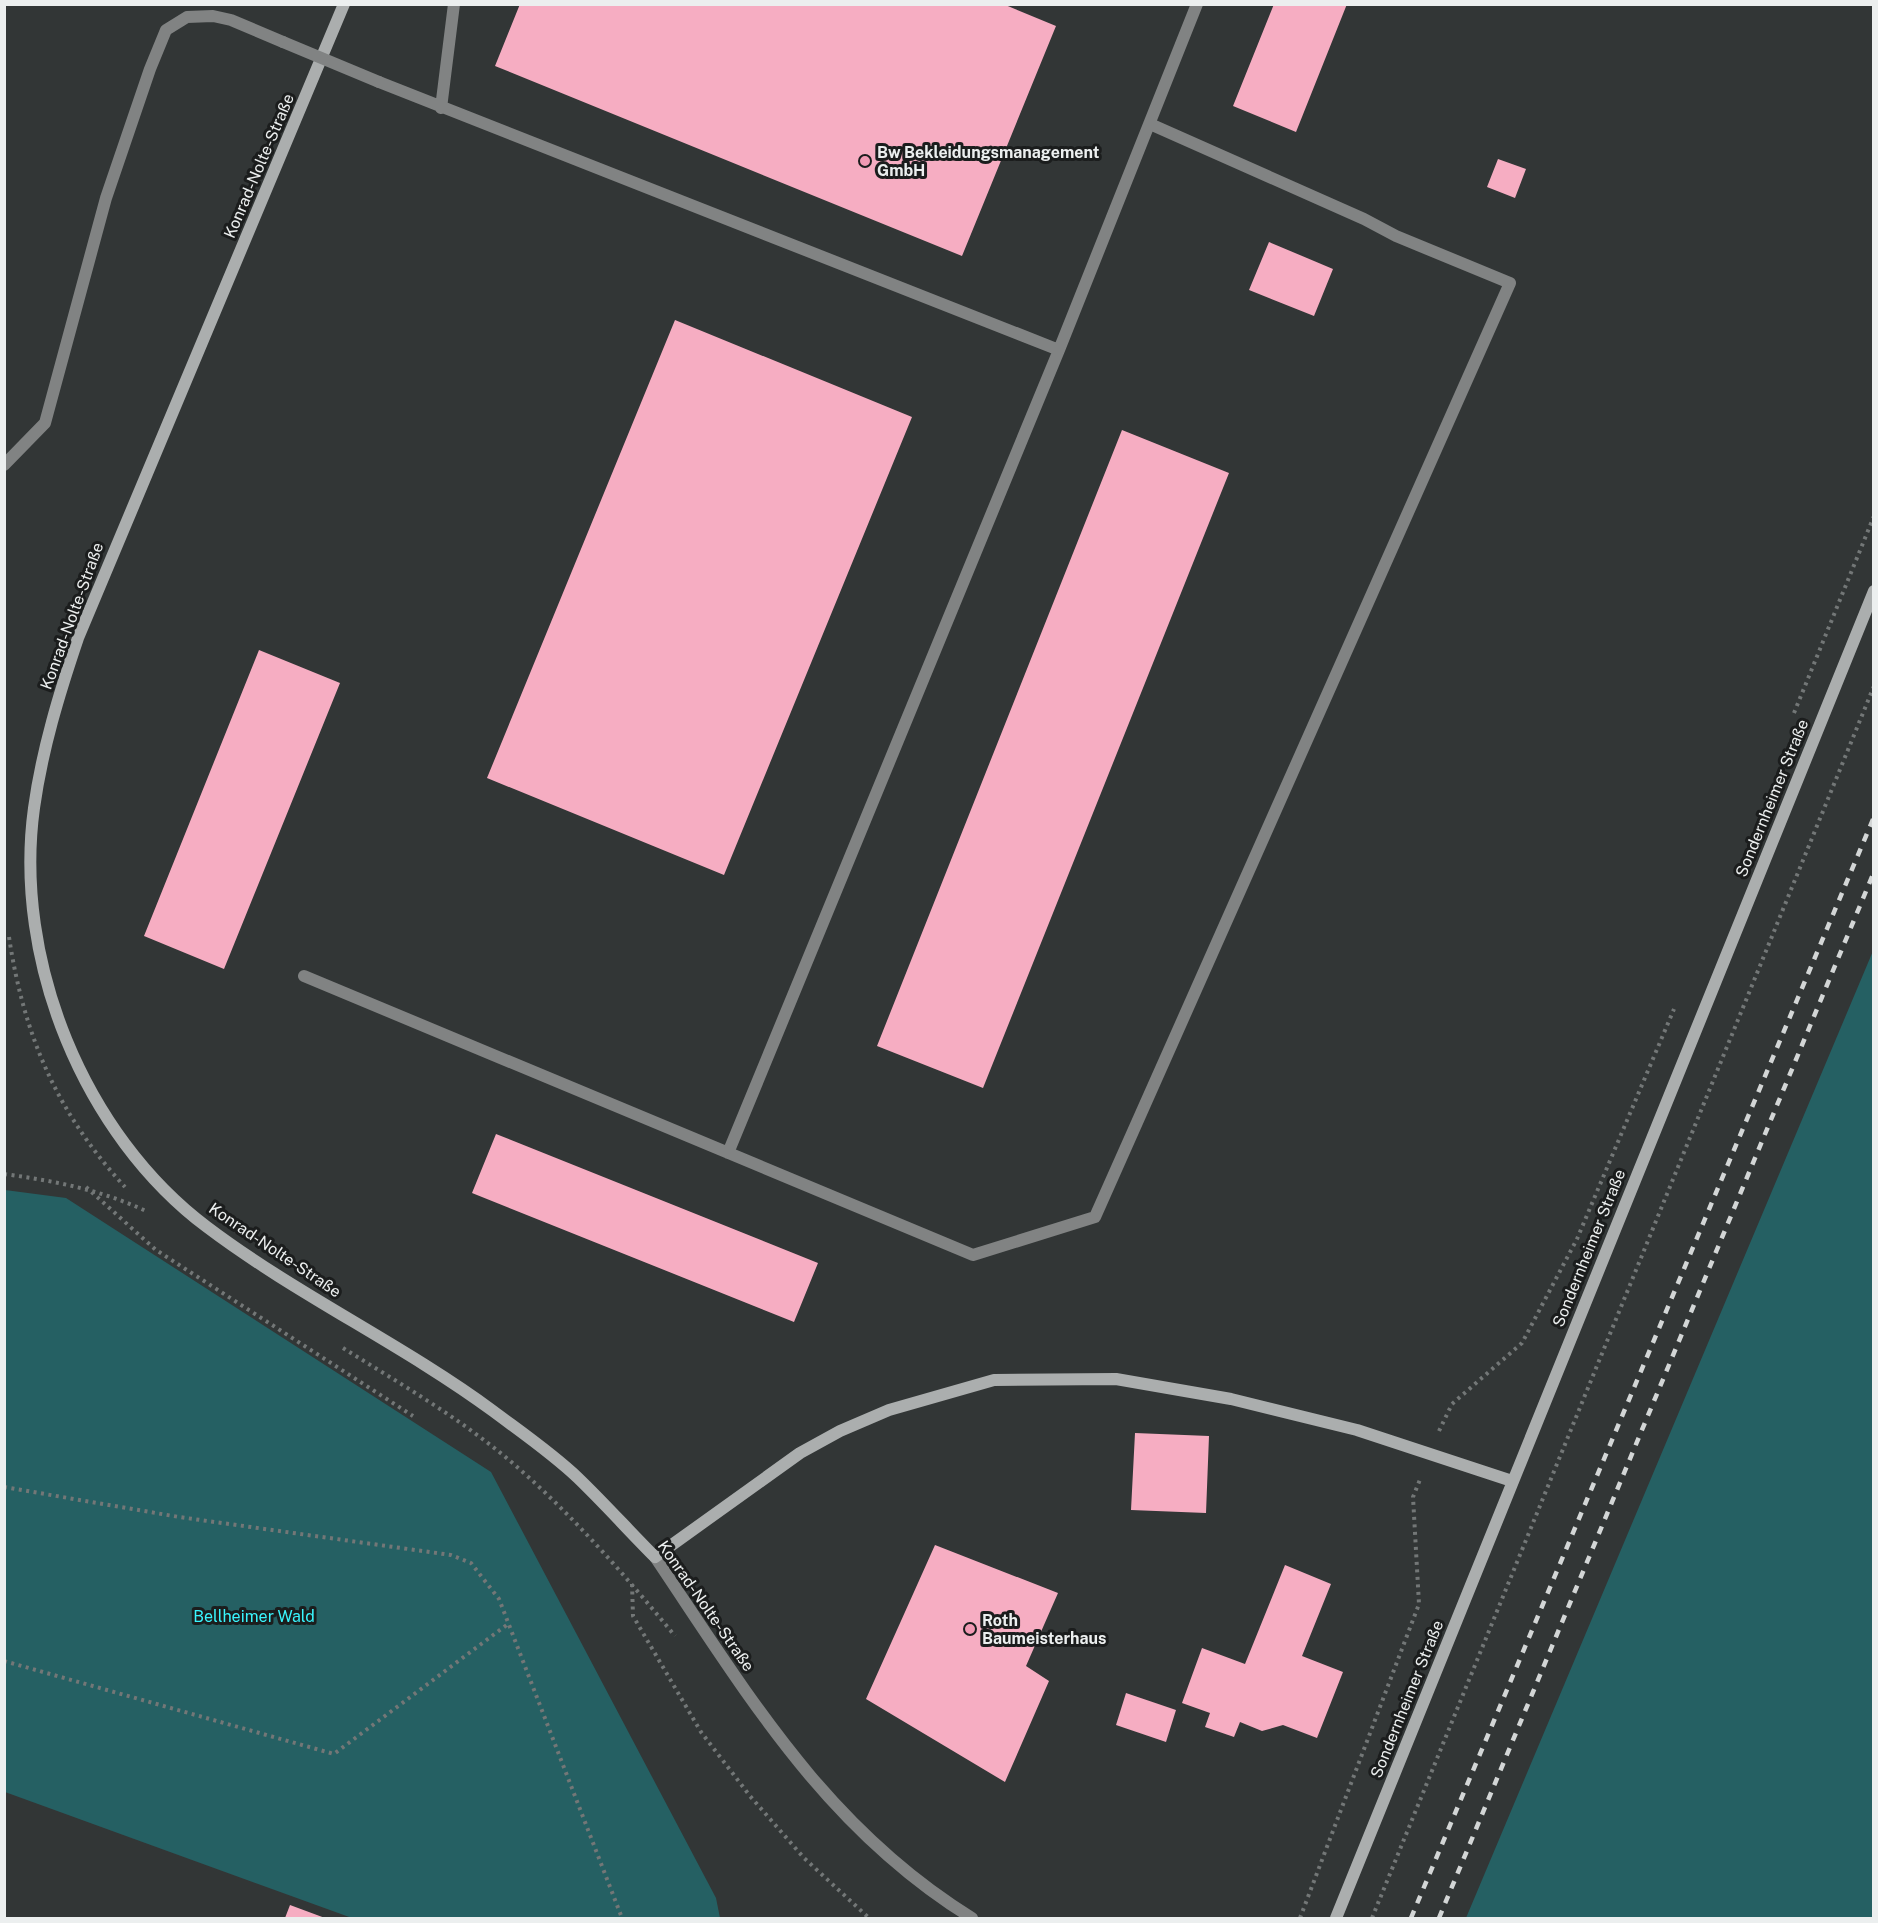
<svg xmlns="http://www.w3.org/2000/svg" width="1878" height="1923" font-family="'Public Sans',sans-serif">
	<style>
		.green { fill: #256063 }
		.building { fill: #f6adc2 }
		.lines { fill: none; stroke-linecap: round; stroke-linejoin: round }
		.path { stroke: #737777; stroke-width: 4; stroke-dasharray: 3 4.5; stroke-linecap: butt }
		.lane { stroke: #818383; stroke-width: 12 }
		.street { stroke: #818383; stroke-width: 12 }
		.secondary { stroke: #abaeae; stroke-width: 12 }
		.rail { stroke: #d3d6d6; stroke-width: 4.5; stroke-dasharray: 8 8; stroke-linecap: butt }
		.lane-bridge { stroke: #818383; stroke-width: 12 }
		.poi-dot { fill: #f19ab4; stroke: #1b1d1d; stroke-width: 2 }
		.labels { text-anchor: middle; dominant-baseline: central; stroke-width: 6; stroke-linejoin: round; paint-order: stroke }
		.poi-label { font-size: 16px; font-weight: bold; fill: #ecefef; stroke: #1b1d1d; text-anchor: start }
		.street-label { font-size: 16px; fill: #ecefef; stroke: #1b1d1d }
		.park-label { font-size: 16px; fill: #39f5fd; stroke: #1b1d1d }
	</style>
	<rect width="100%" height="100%" fill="#323636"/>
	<path class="green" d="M1873,951V1918H1466Z
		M5,1190L66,1198L491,1472L716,1898L720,1918H352L5,1792Z"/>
	<path class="building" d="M520,4H1003L1056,26L962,256L495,66Z
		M1274,4H1347L1296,132L1233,106Z
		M1498,159L1526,169L1515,198L1487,187Z
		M1269,242L1333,269L1314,316L1249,290Z
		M675,320L912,417L724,875L487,778Z
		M1122,430L1229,473L983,1088L877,1046Z
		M259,650L340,683L224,969L144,936Z
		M496,1134L818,1263L794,1322L472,1193Z
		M1135,1433L1209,1436L1206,1513L1131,1510Z
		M935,1545L1058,1593L1026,1666L1049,1681L1005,1782L866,1699Z
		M1285,1565L1331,1584L1302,1656L1343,1672L1317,1738L1283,1725L1262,1731L1240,1722L1234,1737L1205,1727L1210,1713L1182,1703L1202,1648L1245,1664Z
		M1126,1693L1176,1710L1166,1742L1116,1725Z
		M290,1905L325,1918H285Z"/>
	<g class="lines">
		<path class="path" d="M1794,713L1874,516
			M9,937C24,1036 57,1113 125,1187
			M4,1174C55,1181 102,1190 148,1212
			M86,1187L156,1250L413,1416
			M343,1348C399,1383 458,1417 509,1460C570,1512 624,1574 675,1636
			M1439,1431L1452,1404L1522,1343L1577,1239L1674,1009
			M4,1487L179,1517L451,1555L471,1563L499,1599L622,1918
			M632,1584L633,1616L701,1732L750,1796L804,1858L869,1918
			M4,1661L334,1754L508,1624
			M1300,1918L1419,1604L1413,1497L1421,1477
			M1372,1918L1874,686"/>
		<path class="lane" d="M379,82L1059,350L728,1153
			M441,108L454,4
			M1059,350L1197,4
			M4,465L45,423L106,198L150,69L166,30L187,17L213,16L231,20L283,42
			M304,976L973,1255L1095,1217L1510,283L1396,236L1364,219L1150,124"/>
		<path class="street" d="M655,1557C748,1695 826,1828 972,1918"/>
		<path class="secondary" d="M344,4L78,638C59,694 42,750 34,808C13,960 84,1135 207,1227C297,1295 402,1344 493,1411C521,1432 553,1454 578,1478C605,1504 629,1531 655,1557L800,1453L840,1431L889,1410L994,1380L1116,1379L1231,1399L1357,1430L1512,1481
			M1336,1918L1874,591"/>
		<path class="rail" d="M1411,1918L1874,817
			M1439,1918L1874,872"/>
		<path class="lane-bridge" d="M283,42L379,82"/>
	</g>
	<g class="poi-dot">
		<circle cx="865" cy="161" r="6"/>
		<circle cx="970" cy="1629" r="6"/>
	</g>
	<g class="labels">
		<g class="poi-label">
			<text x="877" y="152">Bw Bekleidungsmanagement<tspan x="877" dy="18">GmbH</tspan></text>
			<text x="982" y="1620">Roth<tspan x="982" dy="18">Baumeisterhaus</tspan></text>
		</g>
		<g class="street-label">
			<text transform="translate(259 166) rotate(-67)">Konrad-Nolte-Straße</text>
			<text transform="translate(72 616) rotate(-70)">Konrad-Nolte-Straße</text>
			<text transform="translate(1772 798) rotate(-68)">Sondernheimer Straße</text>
			<text transform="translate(1589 1248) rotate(-68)">Sondernheimer Straße</text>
			<text transform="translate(275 1250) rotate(34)">Konrad-Nolte-Straße</text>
			<text transform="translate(706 1606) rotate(55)">Konrad-Nolte-Straße</text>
			<text transform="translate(1407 1699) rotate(-68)">Sondernheimer Straße</text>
		</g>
		<g class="park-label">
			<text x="254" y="1616">Bellheimer Wald</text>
		</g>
	</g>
	<rect width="1878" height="1923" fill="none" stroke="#ecefef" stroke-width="12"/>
</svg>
